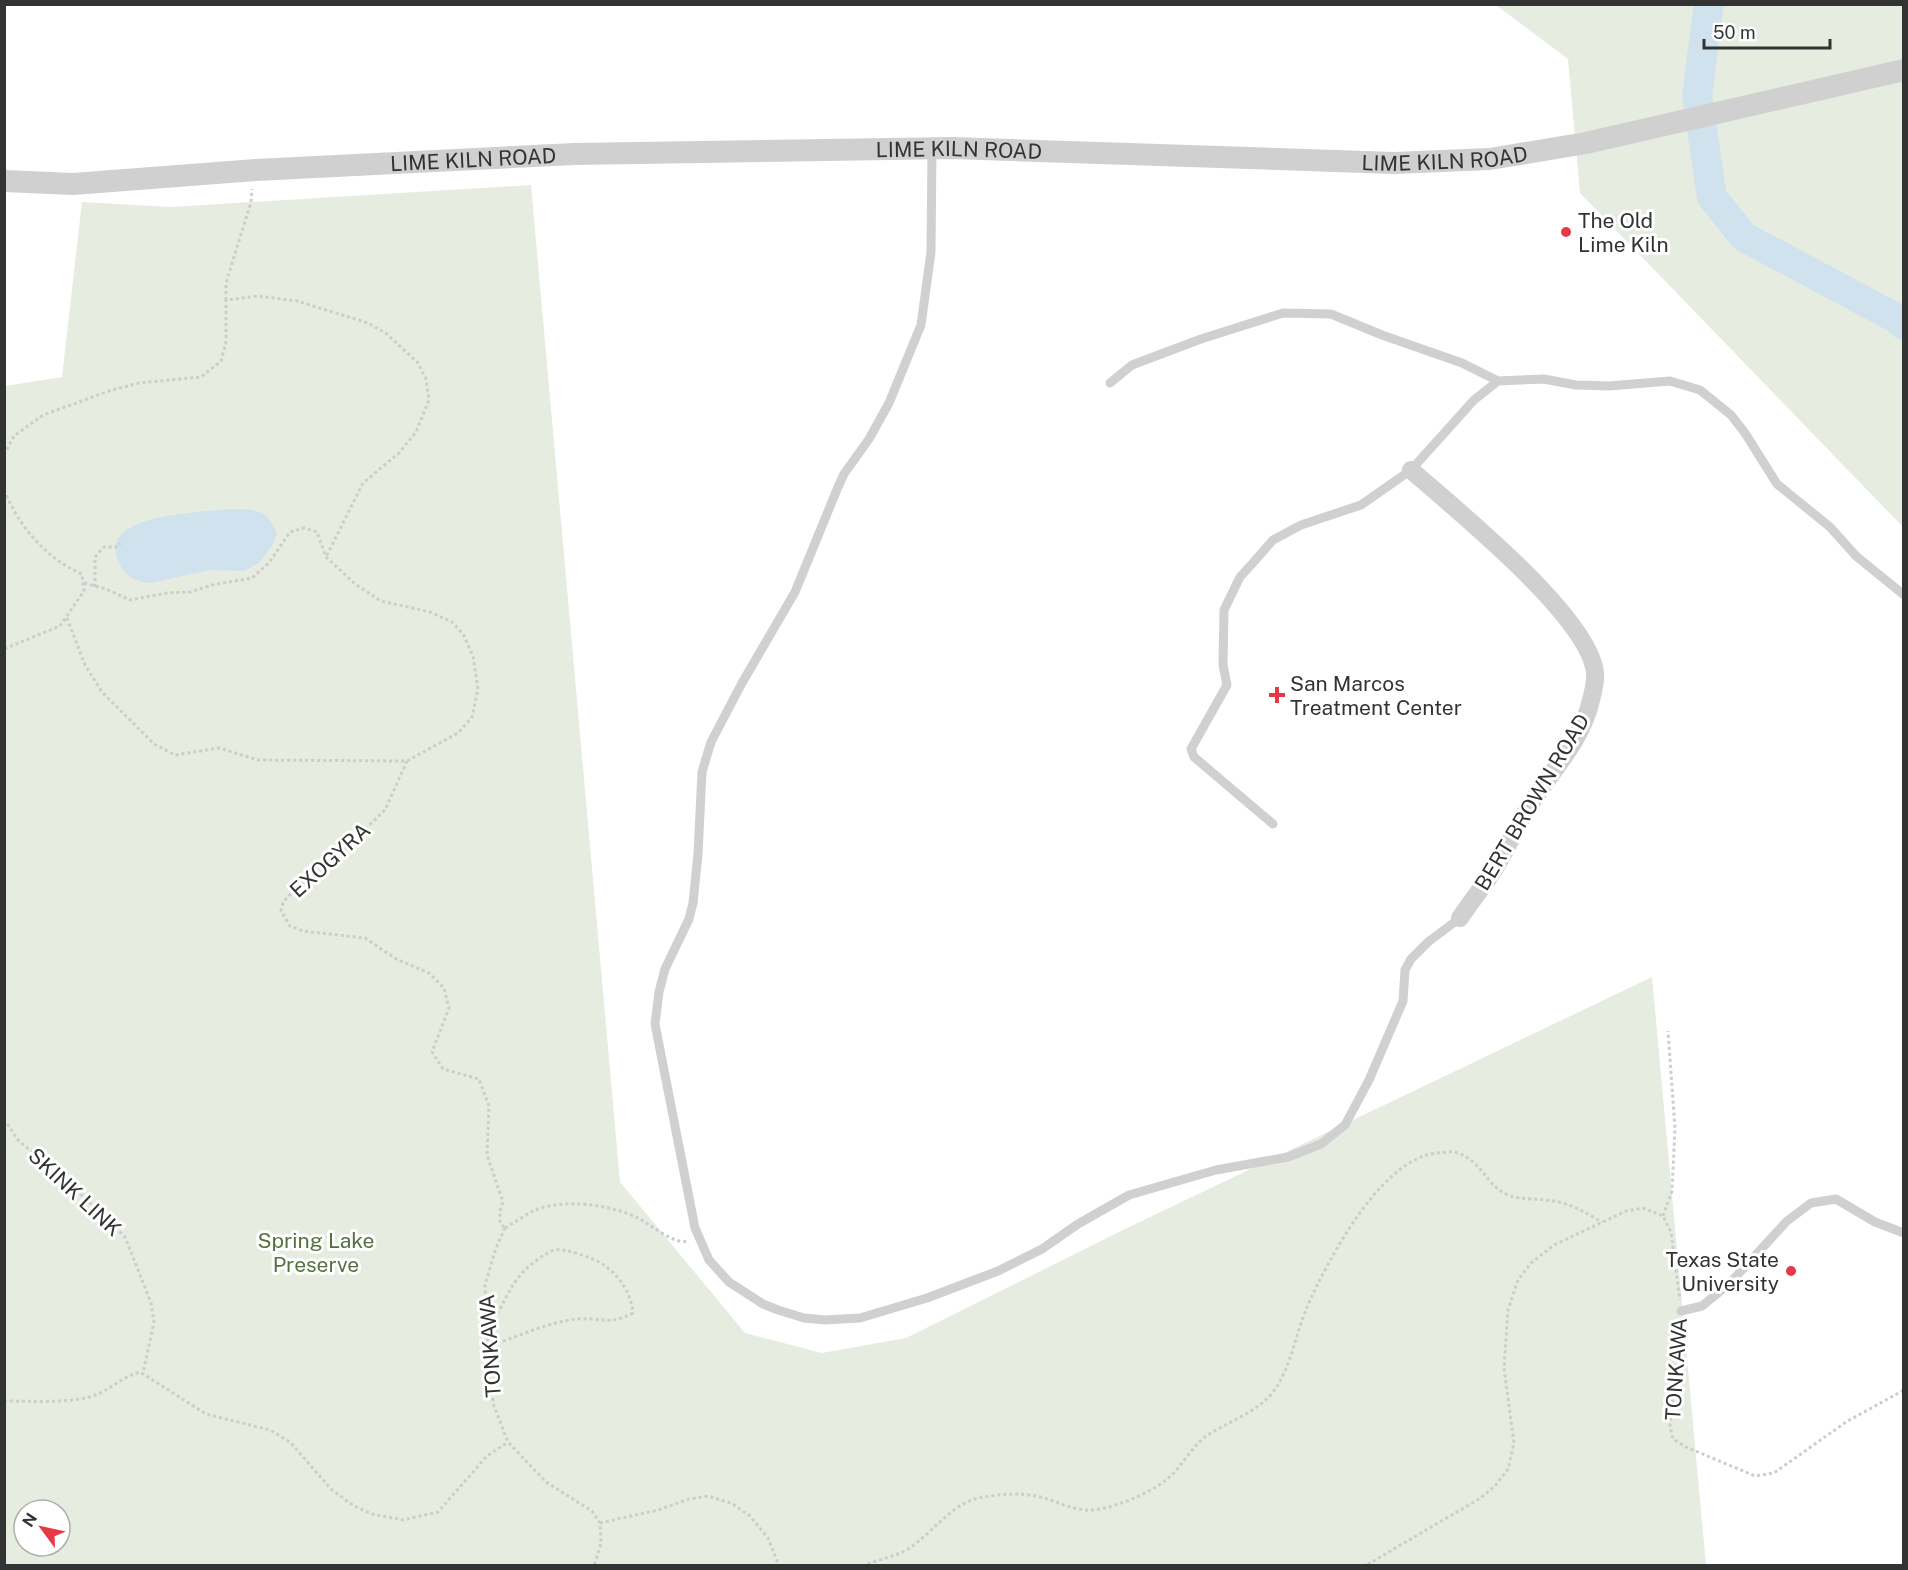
<svg xmlns="http://www.w3.org/2000/svg" width="1908" height="1570" font-family="'Public Sans',sans-serif">
	<style>
		.green { fill: #e6ecdf; fill-rule: evenodd }
		.water { fill: #cfe2ee }
		.lines { fill: none; stroke-linecap: round; stroke-linejoin: round }
		.river { stroke: #cfe2ee; stroke-width: 30 }
		.path { stroke: #cdcdcd; stroke-width: 3; stroke-dasharray: 3 3; stroke-linecap: butt }
		.service { stroke: #d0d0d0; stroke-width: 9 }
		.minor { stroke: #d0d0d0; stroke-width: 18 }
		.tertiary { stroke: #d0d0d0; stroke-width: 22 }
		.poi-dot { fill: #e63946; stroke: #fff; stroke-width: 2 }
		.labels { text-anchor: middle; dominant-baseline: central; stroke-width: 6; stroke-linejoin: round; paint-order: stroke }
		.street-label { font-size: 21px; fill: #333; stroke: #fff }
		.poi-label { font-size: 21px; fill: #333; stroke: #fff; text-anchor: start }
		.park-label { font-size: 21px; fill: #56703f; stroke: #fff }
	</style>
	<rect width="100%" height="100%" fill="#fff"/>
	<path class="green" d="M1496,5H1903V527L1580,193L1568,59Z
		M531,185L620,1182L745,1333L822,1353L906,1338L1123,1230L1652,977L1706,1565L5,1566V386L62,377L82,202L170,207ZM24,1510H60V1546H24Z"/>
	<path class="water" d="M229,509C256,510 266,507 277,534L271,547L259,563L244,571L210,570L151,583C137,582 126,577 120,565C92,513 201,513 229,509Z"/>
	<g class="lines">
		<path class="river" d="M1709,4L1697,95L1712,197L1744,237L1896,318L1904,325"/>
		<path class="path" d="M226,300V283L251,202L252,189
			M4,455L14,436L43,415L109,391L139,383L201,377L221,361L226,342V300L258,296L297,301L368,323L387,334L418,363L426,379L429,400L416,432L399,453L363,483L326,557
			M4,490C19,526 45,558 82,574L84,591L60,626L4,649
			M95,587V557L104,547H118L120,543
			M67,618L85,665L102,692L154,744L175,755L219,748L258,760L407,761L458,733L472,717L478,689L473,656L463,634L452,622L430,612L381,601L355,584L326,557L317,532L304,528L290,532L269,563L252,578L212,585L190,592L167,593L130,600L106,589L84,583
			M407,761L385,810L335,858L298,886L283,902L281,911L290,926L303,931L365,938L396,959L429,973L444,988L449,1008L432,1052L443,1069L479,1079L489,1106L487,1155L503,1202L500,1211V1223L505,1228
			M4,1119L18,1140L67,1181L125,1237L151,1303L154,1322L143,1373
			M1663,1216L1672,1191L1675,1128L1668,1031
			M505,1228L496,1248L485,1285L489,1378L494,1406L508,1442L546,1482L592,1511L600,1523L601,1543L594,1566
			M505,1228C515,1222 524,1216 533,1211C562,1198 610,1204 638,1218C650,1224 674,1245 687,1241
			M1680,1322L1670,1426L1673,1439L1686,1447L1755,1476L1774,1473L1846,1422L1904,1390
			M486,1328C501,1314 505,1294 518,1278C524,1269 544,1253 555,1250C565,1248 589,1257 599,1262C618,1273 631,1292 633,1313C609,1326 602,1317 578,1319C546,1322 517,1338 487,1346
			M4,1401C29,1401 76,1404 98,1394C114,1387 120,1378 140,1372L206,1414L270,1430L290,1442L332,1490L354,1506L372,1514L403,1520L438,1512L487,1456L508,1442
			M600,1523L658,1510L689,1499L708,1496L731,1503L750,1516L768,1538L779,1566
			M862,1566C876,1560 895,1557 908,1549C933,1533 951,1503 982,1497C1003,1494 1023,1492 1044,1498C1058,1502 1071,1509 1086,1510C1106,1512 1151,1493 1166,1480C1181,1468 1190,1449 1205,1437C1228,1421 1260,1412 1276,1388C1292,1363 1296,1333 1307,1307C1328,1260 1380,1160 1436,1153C1442,1153 1449,1151 1455,1152C1483,1161 1484,1183 1506,1194C1519,1201 1544,1198 1559,1202C1575,1206 1588,1214 1602,1222
			M1362,1566L1370,1563L1479,1499L1495,1486L1508,1469L1514,1443L1504,1368L1508,1310L1518,1280L1531,1263L1554,1245L1626,1211L1643,1208L1663,1216L1671,1232L1680,1300"/>
		<path class="service" d="M932,148L931,252L921,325L889,403L869,439L844,474L838,487L795,592L742,683L711,742L702,772L698,854L693,903L689,919L665,969L659,992L655,1024L695,1228L709,1260L729,1282L763,1304L778,1310L804,1318L825,1320L860,1318L927,1298L998,1271L1042,1249L1078,1224L1129,1195L1216,1170L1288,1157L1321,1144L1345,1125L1369,1080L1403,1001L1405,970L1411,959L1428,942L1460,918
			M1110,383L1132,365L1201,339L1283,313L1331,314L1382,335L1462,363L1498,381
			M1273,824L1194,757L1191,749L1227,685L1223,665L1224,610L1240,577L1251,565L1273,540L1301,525L1361,505L1411,470L1474,400L1498,381L1544,379L1576,385L1609,386L1670,381L1700,390L1731,415L1745,433L1777,484L1830,527L1856,556L1904,595
			M1681,1311L1702,1306L1729,1284L1787,1221L1811,1203L1836,1199L1875,1222L1904,1233"/>
		<path class="minor" d="M1411,470C1455,509 1590,617 1595,673C1596,682 1593,692 1591,700C1582,741 1551,771 1530,805C1516,827 1506,851 1492,873C1482,888 1470,903 1460,918"/>
		<path class="tertiary" id="s1" d="M4,181L73,184L256,170L574,154L953,148L1394,163L1490,159L1586,143L1904,70"/>
	</g>
	<g class="poi-dot">
		<circle cx="1566" cy="232" r="6"/>
		<path d="M1274 686h6v6h6v6h-6v6h-6v-6h-6v-6h6z"/>
		<circle cx="1791" cy="1271" r="6"/>
	</g>
	<g class="labels">
		<g class="street-label">
			<text stroke="none"><textPath href="#s1" startOffset="956">LIME KILN ROAD</textPath></text>
			<text stroke="none"><textPath href="#s1" startOffset="1442">LIME KILN ROAD</textPath></text>
			<text stroke="none"><textPath href="#s1" startOffset="470">LIME KILN ROAD</textPath></text>
			<text transform="translate(1532 802) rotate(-59)">BERT BROWN ROAD</text>
			<text transform="translate(330 860) rotate(-42)">EXOGYRA</text>
			<text transform="translate(75 1192) rotate(43)">SKINK LINK</text>
			<text transform="translate(490 1346) rotate(-94)">TONKAWA</text>
			<text transform="translate(1676 1369) rotate(-86)">TONKAWA</text>
		</g>
		<g class="poi-label">
			<text x="1578" y="220">The Old<tspan x="1578" dy="24">Lime Kiln</tspan></text>
			<text x="1290" y="683">San Marcos<tspan x="1290" dy="24">Treatment Center</tspan></text>
			<text x="1779" y="1259" text-anchor="end">Texas State<tspan x="1779" dy="24">University</tspan></text>
		</g>
		<g class="park-label">
			<text x="316" y="1240">Spring Lake<tspan x="316" dy="24">Preserve</tspan></text>
		</g>
	</g>
	<rect width="1908" height="1570" fill="none" stroke="#333333" stroke-width="12"/>
	<g transform="translate(42 1528) rotate(303)"><circle r="28" fill="#ffffff" stroke="#adadad" stroke-width="1.5"/>
	<path d="M0-4.5L10 22L0 15L-10 22Z" fill="#e63946"/>
	<text y="-9" font-size="16" font-weight="bold" text-anchor="middle" fill="#333333">N</text>
	</g>
	<path d="M1704 39v9h126v-9" fill="none" stroke="#333333" stroke-width="3"/>
	<text x="1713" y="39" font-size="18" fill="#333333" stroke="#ffffff" stroke-width="4.5" paint-order="stroke">50 m</text>
</svg>
